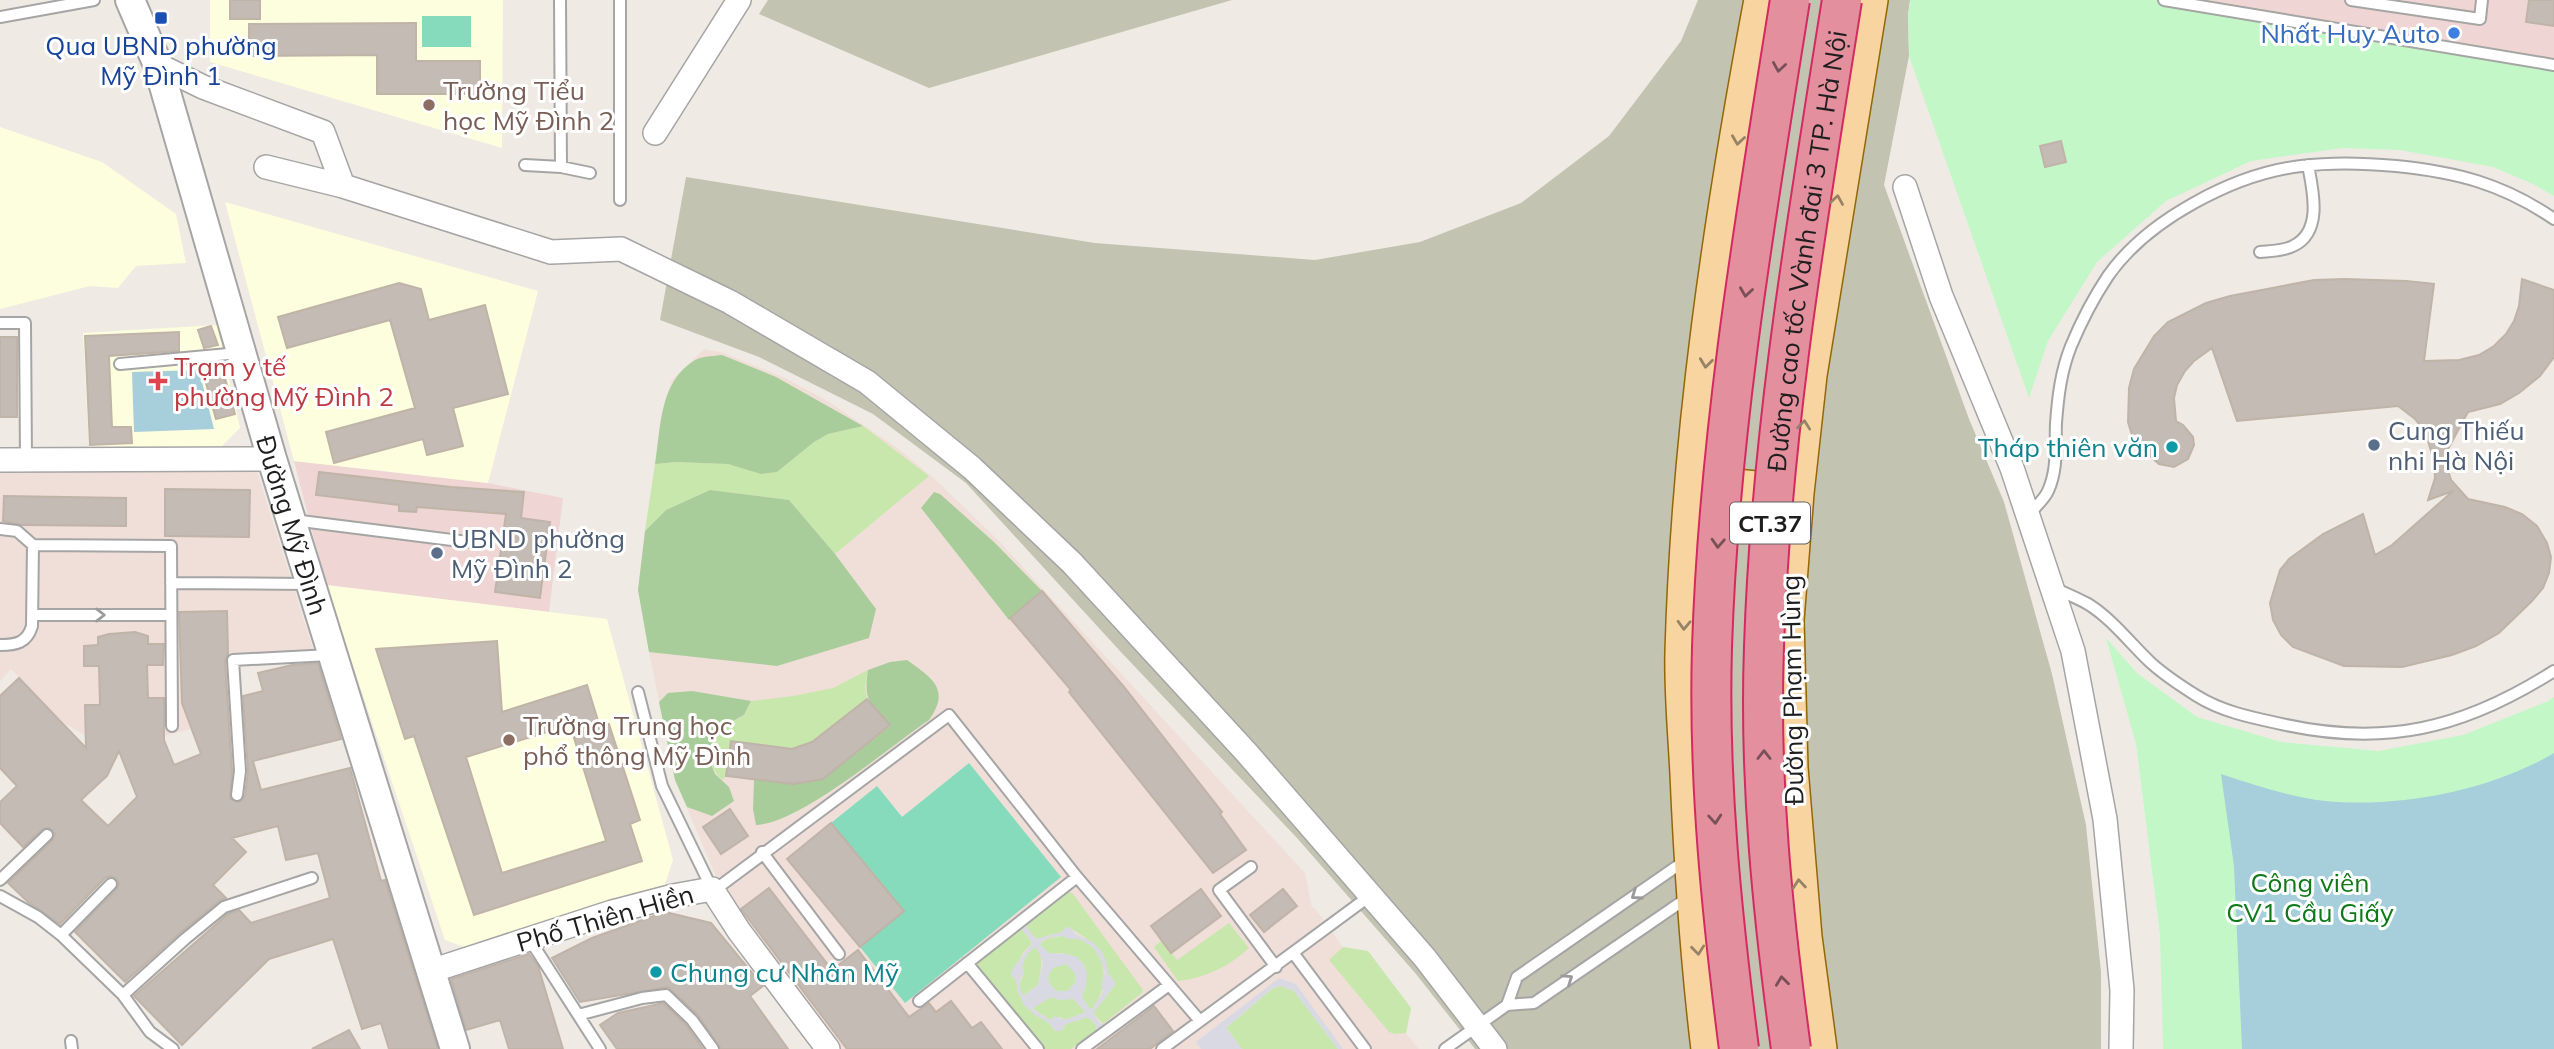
<svg xmlns="http://www.w3.org/2000/svg" width="2554" height="1049" font-family="Mulish,sans-serif">
	<style>
		.commercial { fill: #efd6d4 }
		.education { fill: #fdfede }
		.military { fill: #f0dfd8 }
		.construction { fill: #c2c3b0 }
		.grass { fill: #c8e7ac }
		.forest { fill: #a8cd9a }
		.park { fill: #c3f7c8 }
		.pitch { fill: #85dbbc }
		.plaza { fill: #d9d9e4; fill-rule: evenodd }
		.water { fill: #a6cedb }
		.building { fill: #c3bbb4; stroke: #c0b3a7; stroke-width: 2; fill-rule: evenodd }
		.lines { fill: none; stroke-linecap: round; stroke-linejoin: round }
		.service-casing { stroke: #a5a5a5; stroke-width: 14 }
		.minor-casing { stroke: #a5a5a5; stroke-width: 26 }
		.tertiary-casing { stroke: #a5a5a5; stroke-width: 32 }
		.primary-casing { stroke: #936705; stroke-width: 38 }
		.service { stroke: #fff; stroke-width: 10 }
		.minor { stroke: #fff; stroke-width: 23 }
		.tertiary { stroke: #fff; stroke-width: 28 }
		.primary { stroke: #f8d4a0; stroke-width: 35 }
		.motorway-bridge-casing { stroke: #d42a61; stroke-width: 42; stroke-linecap: butt }
		.motorway-bridge { stroke: #e38f9d; stroke-width: 38 }
		.oneway { stroke: #775157 }
		.oneway2 { stroke: #968266 }
		.oneway3 { stroke: #9a9a9a }
		.transit-dot { fill: #1a4fb4; stroke: #fff; stroke-width: 2.5 }
		.shop-dot { fill: #3f7fe0; stroke: #fff; stroke-width: 2.5 }
		.education-dot { fill: #8d6e63; stroke: #fff; stroke-width: 2.5 }
		.health-dot { fill: #e0444e; stroke: #fff; stroke-width: 2.5 }
		.service-dot { fill: #5c6f8a; stroke: #fff; stroke-width: 2.5 }
		.culture-dot { fill: #0f9aa8; stroke: #fff; stroke-width: 2.5 }
		.labels { text-anchor: middle; dominant-baseline: central; stroke-width: 6; stroke-linejoin: round; paint-order: stroke }
		.shield { fill: #fff; stroke: #626262; stroke-width: 2 }
		.shield-label { font-size: 24px; font-weight: bold; fill: #1e1e1e }
		.shop-label { font-size: 26px; fill: #366cbe; stroke: #fff; text-anchor: end }
		.transit-label { font-size: 26px; fill: #164399; stroke: #fff }
		.education-label { font-size: 26px; fill: #785e54; stroke: #fff; text-anchor: start }
		.street-label { font-size: 26px; fill: #1e1e1e; stroke: #fff }
		.health-label { font-size: 26px; fill: #be3a42; stroke: #fff; text-anchor: start }
		.service-label { font-size: 26px; fill: #4e5e75; stroke: #fff; text-anchor: start }
		.culture-label { font-size: 26px; fill: #0d838f; stroke: #fff; text-anchor: end }
		.park-label { font-size: 26px; fill: #0f791a; stroke: #fff }
	</style>
	<rect width="100%" height="100%" fill="#efebe4"/>
	<path class="commercial" d="M2155,0H2554V65Z
		M294,461L488,483L563,498L549,612L326,585Z"/>
	<path class="education" d="M210,0H503L502,148L210,62Z
		M0,127L102,162L176,214L186,263L136,266L118,288L90,286L0,309Z
		M225,202L538,291L488,483L294,461Z
		M217,325L240,428L219,449L89,447L83,333Z
		M326,585L607,619L673,860L664,887L467,948L445,940Z"/>
	<path class="military" d="M704,349L724,353L785,378L826,400L896,447L936,480L999,541L1305,873L1312,908L1314,907L1343,947L1368,951L1411,1008L1406,1033L1419,1049H841L720,886L675,780L649,652L638,590L645,531L665,401L672,380Z
		M0,468H256L315,655L232,659L234,718L143,741L115,743L84,735L64,723L11,669L0,681Z"/>
	<path class="construction" d="M768,0H1232L929,88L759,14Z
		M1698,0H1910L1908,15L1909,56L1884,185L1969,419L2004,502L2052,674L2086,825L2101,972V1049H1475L1416,974L1297,838L1120,651L966,483L873,414L759,357L660,320L686,177L1095,243L1315,260L1420,242L1521,203L1609,136L1681,41Z"/>
	<path class="grass" d="M863,426L929,476L835,554L789,500L710,490L666,510L645,531L655,464L676,462L729,464L761,474L777,472L814,442L828,434Z
		M868,670L865,687L867,699L812,742L792,749L731,741L726,776L722,780C704,763 708,737 728,724C733,721 739,719 743,716C747,712 749,705 751,701L793,696L833,688Z
		M1067,890L1073,894L1143,990L1142,993L1103,1024L1093,1013L1115,985C1114,981 1111,978 1109,975C1106,970 1107,963 1104,958C1097,943 1081,936 1069,927L1062,932L1036,939L1023,923Z
		M1229,923L1249,948C1228,967 1206,978 1178,981L1154,947L1162,940L1177,960Z
		M1020,926L1032,943L1023,953L1011,975L1016,980L1018,992L1035,1015L1049,1023L1055,1031H1061L1066,1024L1088,1017L1097,1026L1096,1031L1071,1049H1043L973,963Z
		M1063,936C1070,940 1072,936 1079,939C1109,950 1110,987 1092,1009L1089,1008L1082,997C1086,978 1092,961 1067,954C1061,953 1055,954 1049,953L1040,945C1044,937 1055,937 1063,936Z
		M1035,946C1046,959 1040,970 1038,985L1023,996C1016,987 1021,981 1024,973L1022,965L1027,954Z
		M1343,947L1368,951L1411,1008L1406,1033L1395,1034L1389,1032L1329,960Z
		M1048 978a14 14 0 1 1 28 0a14 14 0 1 1-28 0Z
		M1281,986L1294,991L1338,1049H1242L1226,1028L1273,988Z
		M1051,997L1073,999L1086,1012L1065,1020L1060,1017L1050,1020L1032,1008Z"/>
	<path class="forest" d="M722,355L776,377L863,426L828,434L814,442L777,472L761,474L728,464L676,462L655,464C661,427 659,382 695,360C702,356 714,356 722,355Z
		M710,490L789,500L835,554L876,609L869,638L777,666L649,652L638,590L645,531L666,510Z
		M934,492L940,494L994,542L1042,591L1009,620L921,508Z
		M907,660C932,678 951,689 929,720C889,747 801,823 756,825L753,809L754,780L793,784L823,779L890,726C871,701 863,704 868,670L890,662Z
		M692,691L751,701L744,715L726,725L715,736L711,747L710,761L715,774L729,787L734,801L712,816L687,807L675,780L659,702L668,693Z"/>
	<path class="park" d="M1910,0H2155L2554,65V196L2535,185L2493,167L2400,150L2343,148L2251,161L2166,201L2097,262L2048,341L2029,398L1909,56L1908,15Z
		M2106,638L2137,673L2197,717L2281,742L2379,751L2463,735L2548,701L2554,697V1049H2163L2160,935L2136,744Z"/>
	<path class="pitch" d="M422,16H471V47H422Z
		M969,763L1061,877L905,1003L860,947L903,911L831,823L877,786L902,817Z"/>
	<path class="plaza" d="M1023,923L1036,939L1062,932L1066,927L1071,928L1075,934L1092,942L1100,949L1105,958L1109,975L1114,980L1115,985L1093,1013L1101,1024L1106,1023L1096,1031L1097,1026L1088,1017L1066,1024L1061,1031H1055L1049,1023L1035,1015L1024,1005L1018,992L1016,980L1011,975L1012,970L1032,943L1020,926ZM1063,936L1068,939H1079L1092,946L1100,958L1105,973L1101,984L1103,992L1092,1009L1089,1008L1082,997L1086,985L1087,972L1083,964L1077,957L1066,954L1049,953L1040,945L1042,941L1051,937ZM1035,947L1040,954L1043,963L1038,985L1023,996L1020,987V980L1024,973L1022,967L1027,954ZM1066,964L1075,973L1076,982L1067,991H1057L1050,985L1048,976L1053,968ZM1051,997L1059,1000L1073,999L1086,1012L1065,1020L1055,1016L1050,1020L1032,1009Z
		M1279,978L1296,984L1343,1049H1338L1294,991L1281,986L1273,988L1226,1028L1242,1049H1201L1196,1042Z"/>
	<path class="water" d="M199,370L214,429L134,432L132,372Z
		M2554,753V1049H2242L2234,866L2221,774C2255,785 2289,797 2325,801C2399,808 2490,791 2554,753Z"/>
	<path class="building" d="M230,0H260V19H230Z
		M2529,0H2554V26L2526,22Z
		M416,23V61H480V94H377V55L249,56V24Z
		M2061,141L2066,162L2045,167L2040,146Z
		M2345,279L2406,281L2434,284L2424,361L2459,360L2479,355L2494,346L2506,334L2514,321L2519,306L2522,279L2554,290V357L2540,376L2519,393L2500,404L2468,412L2448,449V470L2451,480L2468,499L2505,507L2522,514L2537,526L2547,543L2551,557L2549,573L2543,588L2532,601L2499,633L2476,646L2452,655L2402,667L2344,666L2293,647L2281,635L2273,620L2270,603L2280,570L2289,559L2323,534L2363,514L2375,555L2392,545L2453,491L2428,500L2435,478L2434,461L2425,431L2415,419L2398,406L2237,421L2212,348L2194,361L2185,371L2177,385L2174,398L2176,421L2183,425L2193,437L2194,445L2188,459L2174,467L2159,464L2141,448L2132,435L2128,422L2129,388L2134,369L2154,336L2168,322L2206,303L2230,296L2314,280Z
		M399,283L421,289L429,320L485,305L508,394L453,408L463,446L427,455L423,439L334,463L326,432L415,408L390,320L287,348L278,317Z
		M211,326L218,345L204,348L198,330Z
		M179,332V351L109,356L112,427H131L132,443L90,445L85,336Z
		M0,337H17V417H0Z
		M223,371L235,414L216,419L204,376Z
		M319,472L451,487L524,492L521,518L550,522L540,598L495,592L506,514L417,507L416,512L399,511V505L316,495Z
		M165,489L250,490L249,537L165,536Z
		M4,496L126,498V526L22,525L3,521Z
		M1042,591L1124,687L1222,812L1220,814L1246,850L1213,873L1069,692L1071,690L1010,618Z
		M227,611L228,654L225,661L232,771L230,799L239,802L245,796L248,771L243,696L263,691L258,673L292,665L318,663L341,739L253,761L261,790L350,768L381,881L385,880L438,1049H389L381,1023L362,1029L333,939L269,959L182,1045L134,996L228,914L239,910L251,923L330,898L318,853L286,860L278,826L232,838L246,852L213,885L226,898L219,901L180,933L125,982L75,932L117,889L119,883L116,878L110,876L105,878L60,924L28,902L8,883L52,841L55,834L50,828H44L23,847L0,823V802L17,786L0,768V696L19,678L86,748L85,705H100L99,666H84V646L98,645V637L109,634L135,632L148,636V644H164L163,665H147L148,698H164V740L174,765L201,754L182,703L179,612ZM119,751L137,797L108,826L81,800L107,776Z
		M497,641L502,712L587,685L600,727L609,724L640,820L630,824L642,861L474,915L414,736L405,739L376,649ZM570,725L606,841L502,873L466,757Z
		M867,699L890,725L823,779L793,784L726,776L731,741L792,749L812,742Z
		M730,809L748,836L721,854L703,827Z
		M831,823L904,911L860,947L787,859Z
		M769,888L832,970L858,950L909,1017L929,1003L936,1012L951,1001L972,1028L981,1022L1002,1049H847L741,909Z
		M1201,889L1221,916L1171,953L1151,926Z
		M1283,889L1297,906L1264,932L1250,915Z
		M665,912L711,923L763,986L750,996L788,1049H721L698,1015L668,987L580,1002L552,958L592,938Z
		M529,954L538,966L563,1049H509L500,1020L466,1030L451,979Z
		M663,1003L686,1025L703,1049H617L600,1025L618,1013Z
		M1154,1006L1173,1031L1150,1049H1097Z
		M349,1030L360,1049H312Z"/>
	<g class="lines">
		<g class="service-casing">
			<path id="service" d="M560,0L561,167L590,173
				M2164,0L2554,65
				M2351,0L2480,19L2482,0
				M0,17L94,0
				M525,165L561,167
				M620,200V0
				M2260,252C2270,251 2284,251 2293,246C2323,232 2313,191 2308,165
				M0,323H25L26,460
				M120,364L239,353
				M2028,515C2034,508 2044,500 2048,491C2058,469 2055,447 2056,423C2058,396 2061,371 2071,346C2081,322 2094,297 2108,276C2147,220 2234,174 2301,166C2333,162 2364,163 2396,166C2457,172 2503,184 2554,219
				M293,520L468,542
				M0,529L17,531L33,545L32,626C27,643 16,645 0,645
				M33,545L171,546L172,726
				M171,583L308,584
				M2054,588C2065,593 2077,598 2088,604C2112,619 2129,642 2150,662C2163,674 2181,686 2197,696C2221,711 2249,717 2277,723C2384,748 2463,729 2554,671
				M32,615H171
				M638,692L662,786L712,889L720,886L949,715L1077,877L1200,1021
				M237,795L240,771L233,660L330,655
				M762,852L839,954
				M1251,867L1219,890L1276,967
				M0,880L47,835
				M0,896L38,917L61,935L123,995L150,1032L173,1049
				M61,935L111,884
				M530,940L600,1049
				M1294,954L1365,1049
				M967,963L1038,1049
				M123,995L185,939L224,907L312,878
				M919,1001L1077,877
				M1507,1005L1517,977L1686,860
				M578,1015L642,998L666,995L692,1020L713,1049
				M71,1041L72,1049
				M1082,1049L1169,985
				M1162,1049L1371,895
				M1445,1049L1507,1005L1534,1003L1690,896"/>
		</g>
		<g class="minor-casing">
			<path id="minor" d="M158,65L203,87L323,132L343,186
				M655,133L739,0
				M266,167L343,186L551,252L621,249L730,302L867,382L972,468L1072,563L1246,752L1425,958L1495,1049
				M1905,187L1941,296L2012,468L2073,651L2105,819L2122,990L2121,1049
				M0,460L272,459
				M431,971L612,912L673,896L712,889L739,931L828,1049"/>
		</g>
		<g class="tertiary-casing">
			<g id="tertiary">
				<path id="s1" d="M130,0L158,65L272,459L455,1049"/>
			</g>
		</g>
		<g class="primary-casing">
			<path id="primary" d="M1695,483L1796,493
				M1709,1049C1698,957 1692,866 1688,774C1686,734 1682,693 1683,652C1689,435 1722,213 1762,0
				M1819,1049L1804,937L1790,768L1786,620L1796,493L1809,375L1870,0"/>
		</g>
		<use href="#service" class="service"/>
		<use href="#minor" class="minor"/>
		<use href="#tertiary" class="tertiary"/>
		<use href="#primary" class="primary"/>
		<g class="motorway-bridge-casing">
			<g id="motorway-bridge">
				<path d="M1739,1049C1722,916 1708,782 1712,647C1719,430 1756,214 1790,0"/>
				<path id="s2" d="M1791,1049C1773,916 1759,782 1764,647C1771,430 1808,215 1842,0"/>
			</g>
		</g>
		<use href="#motorway-bridge" class="motorway-bridge"/>
	</g>
	<defs><path id="oneway-chevron" d="M-2-3.5L2.5 0L-2 3.5" fill="none" stroke-width="1.6" stroke-linecap="round" stroke-linejoin="round" transform="scale(1.75)"/></defs>
	<g class="oneway">
		<use href="#oneway-chevron" transform="translate(1779 67) rotate(99)"/>
		<use href="#oneway-chevron" transform="translate(1746 292) rotate(98)"/>
		<use href="#oneway-chevron" transform="translate(1718 543) rotate(93)"/>
		<use href="#oneway-chevron" transform="translate(1764 755) rotate(-90)"/>
		<use href="#oneway-chevron" transform="translate(1715 819) rotate(86)"/>
		<use href="#oneway-chevron" transform="translate(1782 981) rotate(-97)"/>
	</g>
	<g class="oneway2">
		<use href="#oneway-chevron" transform="translate(1738 140) rotate(98)"/>
		<use href="#oneway-chevron" transform="translate(1837 200) rotate(-81)"/>
		<use href="#oneway-chevron" transform="translate(1706 363) rotate(97)"/>
		<use href="#oneway-chevron" transform="translate(1804 425) rotate(-84)"/>
		<use href="#oneway-chevron" transform="translate(1684 625) rotate(92)"/>
		<use href="#oneway-chevron" transform="translate(1799 884) rotate(-95)"/>
		<use href="#oneway-chevron" transform="translate(1698 950) rotate(84)"/>
	</g>
	<g class="oneway3">
		<use href="#oneway-chevron" transform="translate(100 615)"/>
		<use href="#oneway-chevron" transform="translate(1636 895) rotate(145)"/>
		<use href="#oneway-chevron" transform="translate(1568 979) rotate(-34)"/>
	</g>
	<rect class="transit-dot" x="154" y="11" width="14" height="14" rx="3.5"/>
	<circle class="shop-dot" cx="2454" cy="33" r="7"/>
	<g class="education-dot">
		<circle cx="429" cy="105" r="7"/>
		<circle cx="509" cy="740" r="7"/>
	</g>
	<path class="health-dot" d="M154.5 370.5h7v7h7v7h-7v7h-7v-7h-7v-7h7z"/>
	<g class="service-dot">
		<circle cx="2374" cy="445" r="7"/>
		<circle cx="437" cy="553" r="7"/>
	</g>
	<g class="culture-dot">
		<circle cx="2172" cy="447" r="7"/>
		<circle cx="656" cy="972" r="7"/>
	</g>
	<g class="labels">
		<rect class="shield" x="1730" y="502.5" width="80" height="41" rx="5"/>
		<g class="shield-label">
			<text x="1770" y="523">CT.37</text>
		</g>
		<g class="shop-label">
			<text x="2440" y="33">Nhất Huy Auto</text>
		</g>
		<g class="transit-label">
			<text x="161" y="45">Qua UBND phường<tspan x="161" dy="30">Mỹ Đình 1</tspan></text>
		</g>
		<g class="education-label">
			<text x="443" y="90">Trường Tiểu<tspan x="443" dy="30">học Mỹ Đình 2</tspan></text>
			<text x="523" y="725">Trường Trung học<tspan x="523" dy="30">phổ thông Mỹ Đình</tspan></text>
		</g>
		<g class="street-label">
			<text stroke="none"><textPath href="#s2" startOffset="802">Đường cao tốc Vành đai 3 TP. Hà Nội</textPath></text>
			<text stroke="none"><textPath href="#s1" startOffset="550">Đường Mỹ Đình</textPath></text>
			<text transform="translate(1792 690) rotate(-91)">Đường Phạm Hùng</text>
			<text transform="translate(605 918) rotate(-16)">Phố Thiên Hiền</text>
		</g>
		<g class="health-label">
			<text x="174" y="366">Trạm y tế<tspan x="174" dy="30">phường Mỹ Đình 2</tspan></text>
		</g>
		<g class="service-label">
			<text x="2388" y="430">Cung Thiếu<tspan x="2388" dy="30">nhi Hà Nội</tspan></text>
			<text x="451" y="538">UBND phường<tspan x="451" dy="30">Mỹ Đình 2</tspan></text>
		</g>
		<g class="culture-label">
			<text x="2158" y="447">Tháp thiên văn</text>
			<text x="670" y="972" text-anchor="start">Chung cư Nhân Mỹ</text>
		</g>
		<g class="park-label">
			<text x="2310" y="882">Công viên<tspan x="2310" dy="30">CV1 Cầu Giấy</tspan></text>
		</g>
	</g>
</svg>
